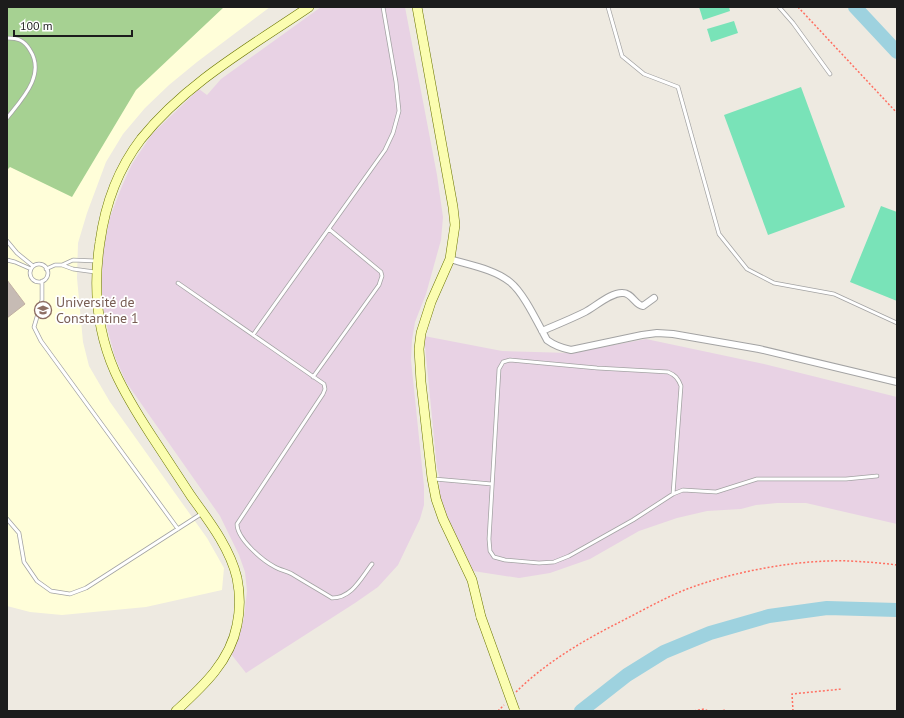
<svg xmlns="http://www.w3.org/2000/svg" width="904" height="718" font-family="'PT Sans',sans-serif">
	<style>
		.industrial { fill: #e8d2e4 }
		.education { fill: #fffed9 }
		.forest { fill: #a6d192 }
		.pitch { fill: #79e3b8 }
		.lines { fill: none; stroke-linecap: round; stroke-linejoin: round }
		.river { stroke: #9ed2df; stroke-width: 14 }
		.building { fill: #c6bbb4; stroke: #c1afa2 }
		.lane-casing { stroke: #a3a3a3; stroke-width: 4.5 }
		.street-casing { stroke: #a3a3a3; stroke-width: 8 }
		.secondary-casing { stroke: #6b7600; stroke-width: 10 }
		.path { stroke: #ff6f61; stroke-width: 1.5; stroke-dasharray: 2 2; stroke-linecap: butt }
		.lane { stroke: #fff; stroke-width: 3 }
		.street { stroke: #fff; stroke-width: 6 }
		.secondary { stroke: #fbfdb0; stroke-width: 9 }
		.secondary-bridge-casing { stroke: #6b7600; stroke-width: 10; stroke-linecap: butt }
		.secondary-bridge { stroke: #fbfdb0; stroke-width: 9 }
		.labels { text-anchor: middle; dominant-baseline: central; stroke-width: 3.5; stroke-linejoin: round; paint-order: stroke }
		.education-label { font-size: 14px; fill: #785e54; stroke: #fff; text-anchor: start }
	</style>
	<rect width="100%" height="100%" fill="#eeeae1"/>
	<path class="industrial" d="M321,7H405L437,175L443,217L441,240L426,294L415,322L412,340L411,360L424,486V505L420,519L398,565L378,587L355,603L246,673L231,654L239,637L244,617L247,591L245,572L239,555L220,516L126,382L115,357L109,335L103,308L101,282L103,251L110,217L122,186L132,164L152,134L199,89L207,95L221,79Z
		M424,336L502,351L570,353L646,339L764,364L897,397V524L806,503H777L756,505L741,509L707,511L677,518L639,531L590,559L550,573L519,578L473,571H467L439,497L440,479L437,468Z"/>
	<path class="education" d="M7,7H270L197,62L169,85L145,108L123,134L106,162L87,213L78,243L77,278L83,342L89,366L110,402L207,538L224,568L222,590L146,607L62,615L30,612L7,606Z"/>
	<path class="forest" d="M7,7H224L136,90L72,197L10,167L7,170Z"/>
	<path class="pitch" d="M699,7H729L730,11L703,20Z
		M734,21L738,33L711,42L707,29Z
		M801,87L845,207L768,235L724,115Z
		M881,206L897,212V301L850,282Z"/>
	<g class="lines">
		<path class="river" d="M855,7L897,52
			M581,711L627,675L664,652L710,633L769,616L827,608L897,610"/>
	</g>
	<path class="building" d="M7,280L25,304L7,318Z"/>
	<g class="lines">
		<g class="lane-casing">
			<path id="lane" d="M608,7L622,56L644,74L678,87L719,234L747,269L774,283L834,294L897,323
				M779,7L793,23L830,74
				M7,38C18,38 24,40 30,50C46,75 22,99 7,118
				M7,241L17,253L33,266
				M7,260L15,262L31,269
				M30 273a9 9 0 1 1 18 0a9 9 0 1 1-18 0Z
				M62,265L73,269L95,272
				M46,269L55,265H62L73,260L96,261
				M42,281V300L34,327L41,341L178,529
				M178,283L324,384L325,389L323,394L237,524C237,539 262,560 275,567C280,570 287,571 292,574C305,582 319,590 332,598C352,598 361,578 372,564
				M253,335L385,150L393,133L399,111L396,82L383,7
				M313,377L379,285L382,276L381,272L329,229
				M434,479L492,484
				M673,494L681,386C678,378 675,375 668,372L597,368L510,360L503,362L499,369L489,539L490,551L494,557L505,560L539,563L554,562L569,556L633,520L673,494L683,490L716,492L757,479H846L877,476
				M7,519L19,533L24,562L37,581L51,591L70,594L86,588L201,514"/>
		</g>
		<g class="street-casing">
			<path id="street" d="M450,259C469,265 494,269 510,282C524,293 538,324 547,340C555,346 561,348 571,350L642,335L657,333L673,334L759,349L897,382
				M542,331C556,325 571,319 585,312C595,307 611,292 623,293C632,293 635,305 643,306L654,298"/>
		</g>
		<g class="secondary-casing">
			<path id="secondary" d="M417,7L453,207L455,225L450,259L431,302L421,333L419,349L421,382L432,478L436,499L443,519L472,580L481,617
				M176,711C202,687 230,662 237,625C240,611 240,593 237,578C230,548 209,521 191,496C178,476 165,456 151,435C138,415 125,394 115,372C97,331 93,286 100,242C105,205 118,169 141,139C186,83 250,47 309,7"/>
		</g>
		<path class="path" d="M798,7L897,113
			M516,692C543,665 579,643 614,625C638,613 662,599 687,589C735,571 800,559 851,561C867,562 882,563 897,565
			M498,711L504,705
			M694,711L704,709L708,711
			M719,711L726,710
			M793,711L792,694L842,689"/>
		<use href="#lane" class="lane"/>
		<use href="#street" class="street"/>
		<use href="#secondary" class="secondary"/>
		<g class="secondary-bridge-casing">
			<path id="secondary-bridge" d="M481,617L515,711"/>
		</g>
		<use href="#secondary-bridge" class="secondary-bridge"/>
	</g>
	<defs>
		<g id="university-ring" transform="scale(0.9)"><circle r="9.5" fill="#fff" stroke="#8d6e63" stroke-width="1.5"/><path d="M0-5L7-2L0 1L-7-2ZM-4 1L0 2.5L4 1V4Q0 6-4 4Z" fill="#8d6e63"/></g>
	</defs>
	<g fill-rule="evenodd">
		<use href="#university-ring" x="43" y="310"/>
	</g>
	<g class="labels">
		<g class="education-label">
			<text x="56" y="302">Université de<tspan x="56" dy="16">Constantine 1</tspan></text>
		</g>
	</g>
	<rect width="904" height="718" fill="none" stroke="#1c1c1c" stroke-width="16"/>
	<path d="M14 30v6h118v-6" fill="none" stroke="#1c1c1c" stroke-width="2"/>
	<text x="20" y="30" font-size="12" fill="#1c1c1c" stroke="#ffffff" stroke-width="3" paint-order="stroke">100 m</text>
</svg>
